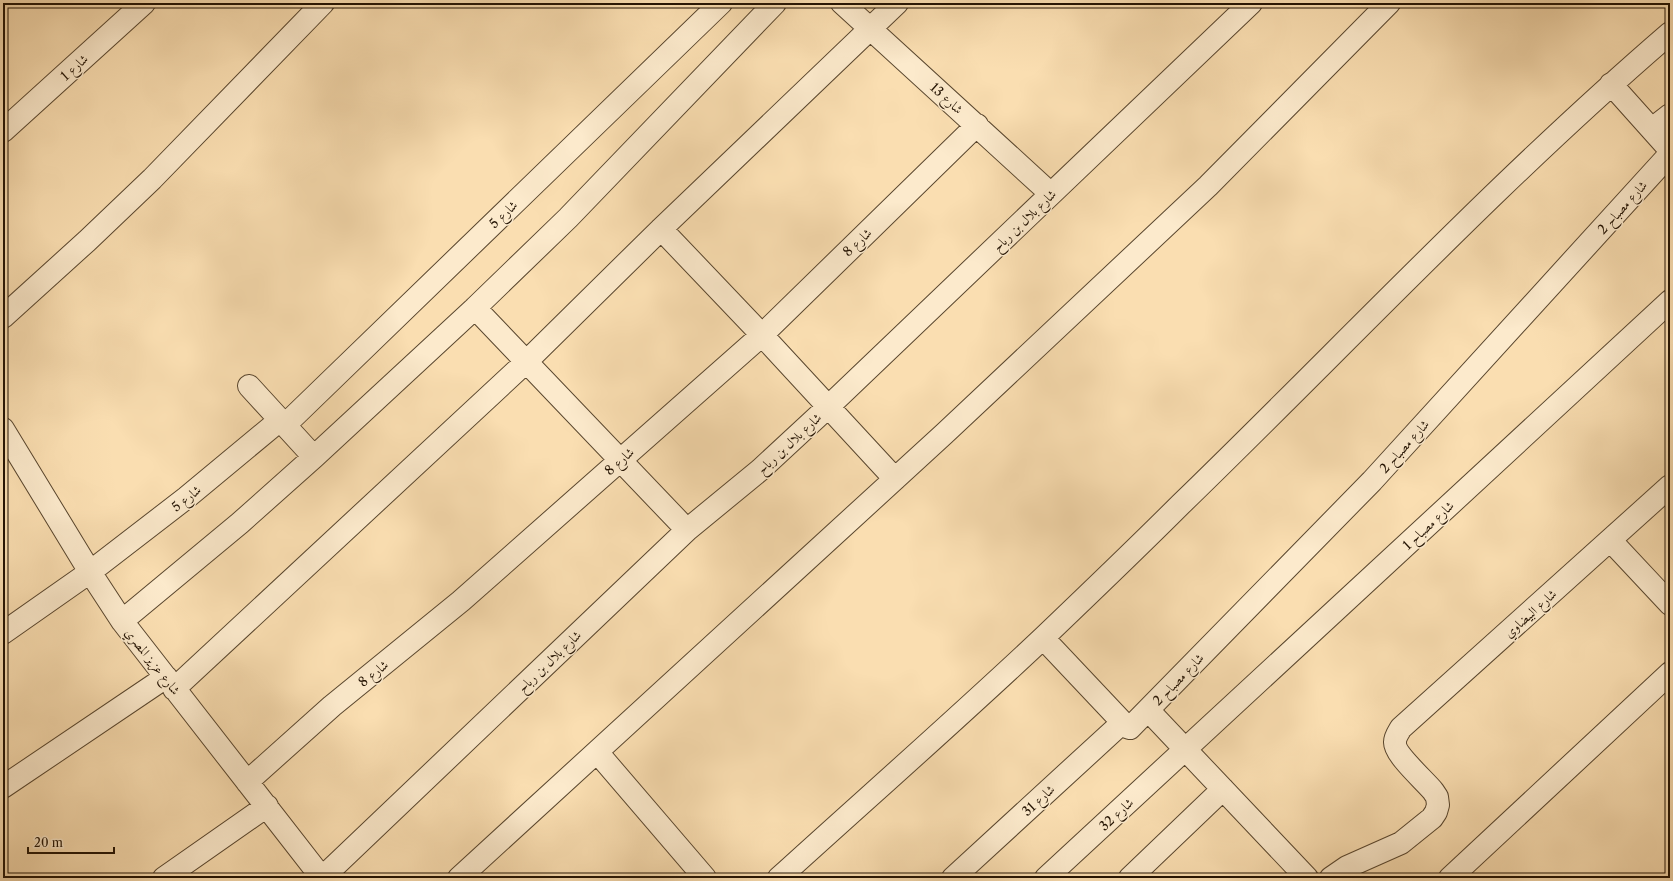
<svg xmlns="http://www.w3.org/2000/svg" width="1673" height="881" font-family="'Libre Caslon Text',Amiri,serif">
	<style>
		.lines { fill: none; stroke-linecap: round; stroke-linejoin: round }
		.minor-casing { stroke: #59462e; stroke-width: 24 }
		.minor { stroke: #fceacc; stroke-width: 22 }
		.labels { text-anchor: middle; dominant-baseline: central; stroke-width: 3; stroke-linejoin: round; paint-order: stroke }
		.street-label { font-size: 13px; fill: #231303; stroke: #fceacc }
	</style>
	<rect width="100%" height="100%" fill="#fadeb1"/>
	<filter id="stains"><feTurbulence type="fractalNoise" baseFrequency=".005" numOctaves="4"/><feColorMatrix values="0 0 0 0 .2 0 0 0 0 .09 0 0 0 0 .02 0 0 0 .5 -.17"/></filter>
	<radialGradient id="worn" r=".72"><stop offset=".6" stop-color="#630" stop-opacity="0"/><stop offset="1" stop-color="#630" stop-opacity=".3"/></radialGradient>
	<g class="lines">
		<g class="minor-casing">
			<path id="minor" d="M842,3L1051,194
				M1611,84L1670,150
				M1652,129L1670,115
				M3,131L144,3
				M661,229L762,335L895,479
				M475,308L687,530
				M3,317L87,241L152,179L323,3
				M249,386L314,457
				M285,425L721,3
				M3,429L90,572L122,621L322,878
				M1611,541L1670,604
				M122,621L240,523L314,457L475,308L568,218L775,3
				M3,633L90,572L186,498L280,420
				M1043,638L1127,727L1130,728L1372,481L1670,154
				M174,689L526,362L661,229L897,3
				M1148,710L1307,878
				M597,752L705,878
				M247,782L332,706L461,601L762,335L977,125
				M3,787L166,677
				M164,878L267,806
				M322,878L687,530L760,470L828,407L1251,3
				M459,878L944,434L1208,186L1389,3
				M779,878C867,798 957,719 1044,637C1090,593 1136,549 1181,504C1344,346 1498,181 1670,33
				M953,878L1123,722
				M1046,878L1670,301
				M1130,878L1223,789
				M1331,878L1347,867L1401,843L1432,818L1436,812L1438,805L1437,797L1433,791C1425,781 1394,754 1395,742C1395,737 1398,733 1401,728L1670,486
				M1450,878L1670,673"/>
		</g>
		<use href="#minor" class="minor"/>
	</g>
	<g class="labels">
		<g class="street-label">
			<text transform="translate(74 67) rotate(-42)">شارع 1</text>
			<text transform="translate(947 98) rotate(42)">شارع 13</text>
			<text transform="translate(1622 207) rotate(-48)">شارع مصباح 2</text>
			<text transform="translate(503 214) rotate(-44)">شارع 5</text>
			<text transform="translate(1024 220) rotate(-44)">شارع بلال بن رباح</text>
			<text transform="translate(857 242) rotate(-44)">شارع 8</text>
			<text transform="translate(789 443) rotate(-43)">شارع بلال بن رباح</text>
			<text transform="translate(1404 446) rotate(-48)">شارع مصباح 2</text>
			<text transform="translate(619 461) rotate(-42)">شارع 8</text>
			<text transform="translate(186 498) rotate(-39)">شارع 5</text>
			<text transform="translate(1428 525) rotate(-43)">شارع مصباح 1</text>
			<text transform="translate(1530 613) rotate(-42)">شارع البيضاوي</text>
			<text transform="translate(153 661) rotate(52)">شارع عزيز المصري</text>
			<text transform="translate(549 661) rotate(-44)">شارع بلال بن رباح</text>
			<text transform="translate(373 673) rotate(-39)">شارع 8</text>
			<text transform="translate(1178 679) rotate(-46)">شارع مصباح 2</text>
			<text transform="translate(1038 800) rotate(-43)">شارع 31</text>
			<text transform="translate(1116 814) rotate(-43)">شارع 32</text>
		</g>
	</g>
	<rect width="1673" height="881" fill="none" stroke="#fadeb1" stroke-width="16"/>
	<rect x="4" y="4" width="1665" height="873" fill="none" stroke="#231303" stroke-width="2"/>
	<rect x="8" y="8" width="1657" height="865" fill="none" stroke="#231303"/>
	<path d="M28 847v6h86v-6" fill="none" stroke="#231303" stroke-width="2"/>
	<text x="34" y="847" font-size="12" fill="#231303" stroke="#fceacc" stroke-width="3" paint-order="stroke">20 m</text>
	<rect width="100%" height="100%" filter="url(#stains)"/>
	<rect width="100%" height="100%" fill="url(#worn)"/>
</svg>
